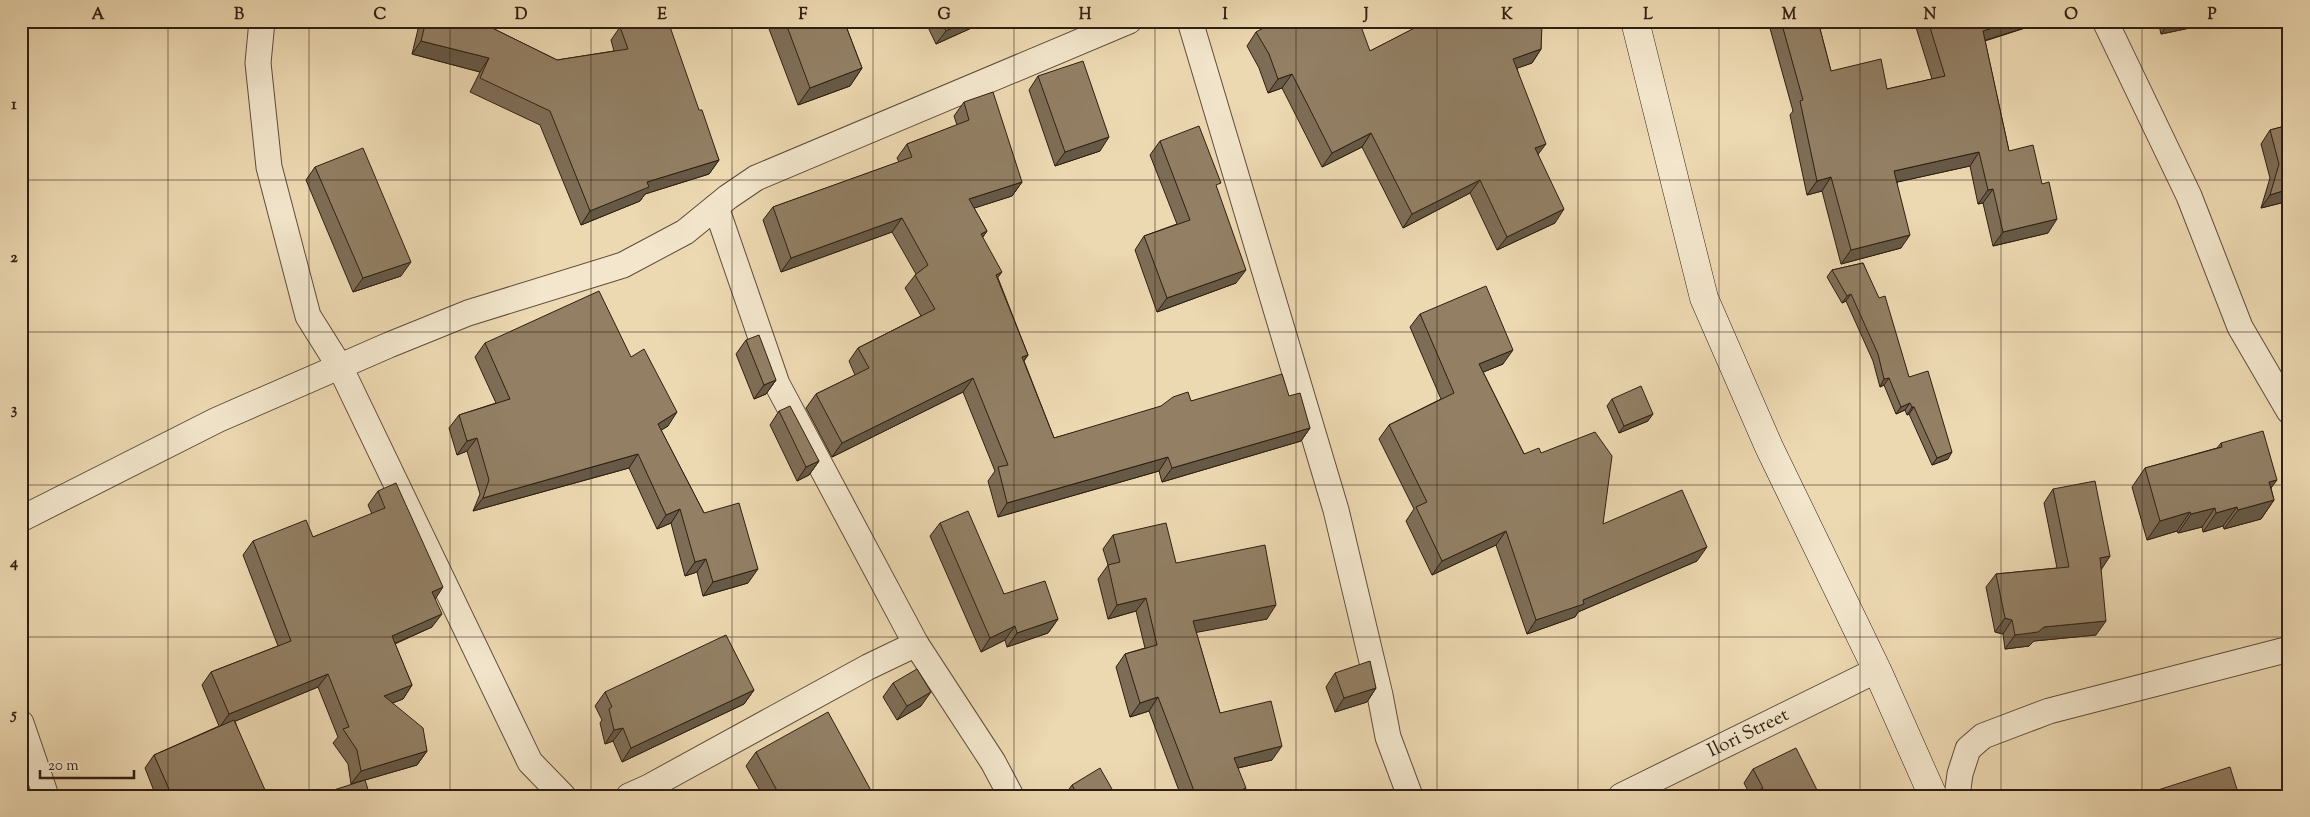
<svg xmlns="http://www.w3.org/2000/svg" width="2310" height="817" font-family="'Sorts Mill Goudy',serif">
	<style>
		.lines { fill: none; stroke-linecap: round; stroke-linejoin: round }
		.street-casing { stroke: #5f4d39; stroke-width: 27 }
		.secondary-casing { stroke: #301f11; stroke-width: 29 }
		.street { stroke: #f3e6cc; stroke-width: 25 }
		.secondary { stroke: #f3e6cc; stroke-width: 28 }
		.wall { fill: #7e6d56; stroke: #301f11 }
		.shaded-wall { fill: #665946; stroke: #301f11 }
		.building { fill: #927f64; stroke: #301f11 }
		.grid { fill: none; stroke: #301f11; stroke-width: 1; stroke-opacity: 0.55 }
		.labels { text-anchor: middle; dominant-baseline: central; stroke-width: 5; stroke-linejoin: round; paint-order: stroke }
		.street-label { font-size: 19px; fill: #301f11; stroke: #f3e6cc }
		.neatline { fill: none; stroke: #301f11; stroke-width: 2 }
		.grid-label { font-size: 16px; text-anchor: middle; font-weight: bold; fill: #301f11 }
	</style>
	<rect width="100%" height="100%" fill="#ecd8b1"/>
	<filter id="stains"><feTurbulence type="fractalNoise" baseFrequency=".004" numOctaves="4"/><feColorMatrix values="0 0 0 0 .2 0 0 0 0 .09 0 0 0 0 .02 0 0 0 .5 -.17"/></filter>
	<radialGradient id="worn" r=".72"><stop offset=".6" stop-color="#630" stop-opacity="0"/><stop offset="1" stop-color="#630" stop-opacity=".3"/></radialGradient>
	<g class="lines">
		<g class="street-casing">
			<g id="street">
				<path d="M262,21L258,63L269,167L308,316L340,367L530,762L563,796"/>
				<path d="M1190,21L1336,510L1380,695L1388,737L1410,796"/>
				<path d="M2105,21L2189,196L2240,327L2289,411"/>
				<path d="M716,207L777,384L916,644L993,762L1011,796"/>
				<path d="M21,519L217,420L389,345L468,313L623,265L685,232L728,197L756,178L1129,21"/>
				<path d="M21,723L46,796"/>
				<path d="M629,796L649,787L868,667L916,644"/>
				<path id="s1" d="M1621,796L1877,670"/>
				<path d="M1957,796L1960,774L1968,749L1983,736L2049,711L2289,649"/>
			</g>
		</g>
		<g class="secondary-casing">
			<path id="secondary" d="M1635,21L1704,298L1769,447L1877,670L1933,796"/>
		</g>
		<use href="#street" class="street"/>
		<use href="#secondary" class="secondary"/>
	</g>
	<path class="wall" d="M420,21H485L484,24L557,60L614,51L611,40L620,27L699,110L719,160L709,174L645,194L640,201L581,225L540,125L470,92L480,72L412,54Z
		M766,21H844L862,68L850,86L798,105Z
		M925,21H987L936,44Z
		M1422,21H1541V49L1532,63L1517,68L1555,223L1497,250L1470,193L1403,228L1362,147L1322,167L1282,88L1268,93L1259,68L1247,46L1256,32L1370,51L1423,24Z
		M1768,21H1849L1820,29L1831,71L1887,89L1932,79L1914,21H2047L1985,41L2009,151L2048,233L1993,246L1983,203L1978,204L1970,166L1897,182L1901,248L1841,264L1822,191L1807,195L1790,115L1793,111Z
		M2158,21H2223L2161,34Z
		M1038,76L1100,151L1055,166L1029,90Z
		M964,102L1022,182L1012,196L974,208L987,231L982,238L998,278L1028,355L1024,361L1054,438L1191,401L1289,396L1310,428L1301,441L1162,482L1159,471L998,517L988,481L995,471L963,392L832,457L806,408L816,394L855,375L849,361L858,348L921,316L905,288L916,274L892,232L781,272L763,220L773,207L899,162L897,158L907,144L957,125L954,116Z
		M2289,125V201L2261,208L2270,178L2261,144L2270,130Z
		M1160,141L1217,189L1236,283L1157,312L1135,250L1144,236L1177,224L1150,155Z
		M315,167L401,276L353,292L306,180Z
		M1863,263L1909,377L1948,459L1932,465L1909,414L1907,415L1905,410L1896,414L1884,385L1880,387L1873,361L1846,301L1842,303L1827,277L1832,270Z
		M1420,314L1503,364L1483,372L1524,454L1541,453L1603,524L1697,561L1578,612L1575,617L1527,634L1496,545L1432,575L1406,521L1414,509L1379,439L1389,425L1441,399L1410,327Z
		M746,340L776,380L766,394L754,399L736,354Z
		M485,343L631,357L668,426L661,430L704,513L748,583L703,596L697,572L685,576L671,523L657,529L629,468L473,511L480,494L467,451L457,455L449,428L459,415L496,403L475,357Z
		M1612,399L1648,421L1619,433L1607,406Z
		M779,411L819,461L809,475L797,481L770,425Z
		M2221,443L2271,488L2274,500L2261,519L2224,529L2223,526L2203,532L2202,527L2178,533L2177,531L2147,540L2132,487L2145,468L2217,448Z
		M2053,489L2110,556L2101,569L2096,635L2034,641L2029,646L2005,649L2003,634L1995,632L1986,587L1996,574L2057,568L2044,503Z
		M378,491L435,599L432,627L395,644L412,685L403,699L392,703L427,751L417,765L351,784L348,764L333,743L338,737L318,687L235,721L261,796H156L145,768L154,755L219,726L202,685L211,672L278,646L243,555L253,541L313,537L372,514L368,505Z
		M940,523L1004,594L1058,619L1048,633L1007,647L1005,640L981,652L930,536Z
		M1113,535L1176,563L1267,619L1196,632L1220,713L1272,760L1238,768L1241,796H1181L1149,711L1130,717L1116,667L1125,654L1145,648L1136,611L1108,619L1098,579L1108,565L1103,549Z
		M1335,673L1376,688L1367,702L1335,712L1326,687Z
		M893,683L921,706L897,720L883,697Z
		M754,690L744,704L622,762L613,741L605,744L600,723L602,720L595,706L605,692Z
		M756,752L874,796H763L746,766Z
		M1753,769L1820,796L1750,795L1744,783Z
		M1072,785L1116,796H1064Z"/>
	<path class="shaded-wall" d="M966,21H987L936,44L946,31Z
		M1815,21H1849L1808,32Z
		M2013,21H2047L1973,44L1983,31Z
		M2170,21H2223L2161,34Z
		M421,41L489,58L480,72L412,54Z
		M1541,49L1532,63L1504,73L1513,59Z
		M862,68L850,86L798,105L810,88Z
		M1292,74L1282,88L1268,93L1278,79Z
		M1371,133L1362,147L1322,167L1332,153Z
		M1109,137L1100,151L1055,166L1065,152Z
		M1546,144L1536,157L1535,148Z
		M1979,152L1970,166L1884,185L1894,171Z
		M719,160L709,174L645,194L640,201L581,225L590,211L647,182Z
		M1831,177L1822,191L1807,195L1817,181Z
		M1480,180L1470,193L1403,228L1412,214Z
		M1022,182L1012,196L959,213L969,199Z
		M1993,189L1983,203L1978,204L1988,190Z
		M2289,189V201L2261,208L2270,195Z
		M1564,209L1555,223L1497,250L1507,237Z
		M902,218L892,232L781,272L791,258Z
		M2057,219L2048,233L1993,246L2003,232Z
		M987,231L978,244L981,234Z
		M1910,235L1901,248L1841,264L1851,250Z
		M411,262L401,276L353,292L363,278Z
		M1246,270L1236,283L1157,312L1167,298Z
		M1002,272L992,285L996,275Z
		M1851,294L1846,301L1842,303L1847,296Z
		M1513,350L1503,364L1469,378L1479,364Z
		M1028,355L1018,368L1022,357Z
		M973,378L963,392L832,457L842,443Z
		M1889,378L1884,385L1880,387L1884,379Z
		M776,380L766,394L754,399L764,385Z
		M1910,403L1905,410L1896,414L1901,407Z
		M1912,407H1914L1909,414L1907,415Z
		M677,412L668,426L649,438L658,424Z
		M1653,414L1648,421L1619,433L1624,426Z
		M1310,428L1301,441L1162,482L1172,468Z
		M477,438L467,451L457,455L467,441Z
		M1952,452L1948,459L1932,465L1937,458Z
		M638,454L629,468L473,511L483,498Z
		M1168,457L1159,471L998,517L1007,503Z
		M819,461L809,475L797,481L806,467Z
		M2277,480L2263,499L2269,482Z
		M2274,500L2261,519L2224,529L2238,510Z
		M2237,507L2223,526L2203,532L2216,513Z
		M2215,508L2202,527L2178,533L2191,514Z
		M680,509L671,523L657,529L666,515Z
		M2190,512L2177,531L2147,540L2160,521Z
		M1506,531L1496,545L1432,575L1442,561Z
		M1707,547L1697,561L1578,612L1575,617L1527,634L1536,620Z
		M2110,556L2101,570L2100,558Z
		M706,559L697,572L685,576L695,562Z
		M758,569L748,583L703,596L713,582Z
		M443,587L434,601L432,592Z
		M1146,598L1136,611L1108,619L1117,605Z
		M1276,605L1267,619L1183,635L1193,621Z
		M442,614L432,627L382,649L392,636Z
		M2005,618L2012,620L2003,634L1995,632Z
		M1058,619L1048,633L1007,647L1017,633Z
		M2106,621L2096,635L2034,641L2029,646L2005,649L2015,635L2044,627Z
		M1015,626L1005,640L981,652L990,638Z
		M328,674L318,687L219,728L229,714Z
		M412,685L403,699L375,710L384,696Z
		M1376,688L1367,702L1335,712L1344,698Z
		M754,690L744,704L622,762L631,748Z
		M931,692L921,706L897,720L907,706Z
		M1158,697L1149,711L1130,717L1140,703Z
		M623,728L613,741L605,744L614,730Z
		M1282,746L1272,760L1225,771L1234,758Z
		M427,751L417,765L351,784L361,771Z
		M1246,788L1241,796H1227Z
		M265,790L261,796H252Z"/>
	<path class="building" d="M426,21H485L484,24L557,60L628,49L620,27L635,21H668L699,110H702L719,160L647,182L649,187L590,211L550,111L480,78L489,58L421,41Z
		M785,21H844L862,68L810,88Z
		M941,21H966L946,31Z
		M1276,21H1359L1370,51L1428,21H1541L1542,25L1541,49L1513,59L1546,144L1535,148L1564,209L1507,237L1480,180L1412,214L1371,133L1332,153L1292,74L1278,79L1269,54L1256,32Z
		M1781,21H1818L1831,71L1881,59L1887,89L1945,76L1928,21H2013L1983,31L2009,151L2033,145L2042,184L2049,182L2057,219L2003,232L1993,189L1988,190L1979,152L1894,171L1910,235L1851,250L1831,177L1817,181L1800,101L1803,100Z
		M1083,61L1109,137L1065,152L1038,76Z
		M993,92L1022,182L969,199L987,231L981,234L1002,272L996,275L1028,355L1022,357L1054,438L1161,406L1173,397L1188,392L1191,401L1282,374L1289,396L1300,393L1310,428L1172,468L1168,457L1007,503L998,467L1008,465L973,378L842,443L816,394L869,368L858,348L935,309L915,275L928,265L902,218L791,258L773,207L912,157L907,144L969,120L964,102Z
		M2289,125V189L2270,195L2279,164L2270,130Z
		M1199,126L1221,183L1216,185L1246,270L1167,298L1144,236L1190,220L1160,141Z
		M363,148L411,262L363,278L315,167Z
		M1863,263L1879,298L1885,296L1909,377L1928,371L1952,452L1937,458L1914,407H1912L1910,403L1901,407L1889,378L1884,379L1878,354L1851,294L1847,296L1832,270Z
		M1486,286L1513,350L1479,364L1524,454L1539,448L1541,453L1595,432L1612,456L1603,524L1682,490L1707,547L1583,600L1584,604L1536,620L1506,531L1442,561L1416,507L1427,502L1389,425L1454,393L1420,314Z
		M599,291L631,357L644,349L677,412L658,424L704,513L739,503L758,569L713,582L706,559L695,562L680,509L666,515L638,454L483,498L489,480L477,438L467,441L459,415L510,399L485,343Z
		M759,335L776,380L764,385L746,340Z
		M1641,386L1653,414L1624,426L1612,399Z
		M790,406L819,461L806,467L779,411Z
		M2263,431L2277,480L2269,482L2274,500L2238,510L2237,507L2216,513L2215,508L2191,514L2190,512L2160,521L2145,468L2222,447L2221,443Z
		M2095,481L2110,556L2100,558L2106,621L2044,627L2038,632L2015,635L2012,620L2005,618L1996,574L2069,567L2053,489Z
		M396,483L443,587L432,592L442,614L392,636L412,685L384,696L423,728L427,751L361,771L357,750L343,729L349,727L328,674L229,714L211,672L291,641L253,541L306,520L313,537L385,508L378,491Z
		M968,511L1004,594L1045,581L1058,619L1017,633L1015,626L990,638L940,523Z
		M1166,523L1176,563L1265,545L1276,605L1193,621L1220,713L1271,701L1282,746L1234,758L1246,788L1227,796H1196L1158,697L1140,703L1125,654L1157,645L1146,598L1117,605L1108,565L1120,562L1113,535Z
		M726,635L754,690L631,748L623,728L614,730L609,709L612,707L605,692Z
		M1370,661L1376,688L1344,698L1335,673Z
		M917,669L931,692L907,706L893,683Z
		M828,712L874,796H780L756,752Z
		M234,720L265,790L252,796H172L154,755Z
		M1796,748L1820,796H1747L1763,788L1753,769Z
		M2230,767L2239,796H2139Z
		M1100,768L1116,796H1078L1072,785Z
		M365,780L370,796H315Z"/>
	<path class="grid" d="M168,21V796M309,21V796M450,21V796M591,21V796M732,21V796M873,21V796M1014,21V796M1155,21V796M1296,21V796M1437,21V796M1578,21V796M1719,21V796M1860,21V796M2001,21V796M2142,21V796M21,180H2289M21,332H2289M21,485H2289M21,637H2289"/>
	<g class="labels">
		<g class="street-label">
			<text stroke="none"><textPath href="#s1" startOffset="142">Ilori Street</textPath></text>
		</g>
	</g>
	<rect width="2310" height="817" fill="none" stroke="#ecd8b1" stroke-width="55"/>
	<path d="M40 770v8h94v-8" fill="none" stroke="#301f11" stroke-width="2.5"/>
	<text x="48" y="770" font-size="15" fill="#301f11" stroke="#f3e6cc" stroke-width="4" paint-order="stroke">20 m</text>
	<rect x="28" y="28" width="2254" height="762" class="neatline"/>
	<g class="grid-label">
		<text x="98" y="19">A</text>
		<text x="239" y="19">B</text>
		<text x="380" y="19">C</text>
		<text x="521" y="19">D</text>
		<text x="662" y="19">E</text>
		<text x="803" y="19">F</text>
		<text x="944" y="19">G</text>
		<text x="1085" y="19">H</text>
		<text x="1225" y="19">I</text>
		<text x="1366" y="19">J</text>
		<text x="1507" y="19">K</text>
		<text x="1648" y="19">L</text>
		<text x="1789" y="19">M</text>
		<text x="1930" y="19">N</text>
		<text x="2071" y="19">O</text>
		<text x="2212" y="19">P</text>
		<text x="14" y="109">1</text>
		<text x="14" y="262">2</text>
		<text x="14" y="414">3</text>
		<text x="14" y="567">4</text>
		<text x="14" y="719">5</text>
	</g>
	<rect width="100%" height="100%" filter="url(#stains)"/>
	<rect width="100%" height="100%" fill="url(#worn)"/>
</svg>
